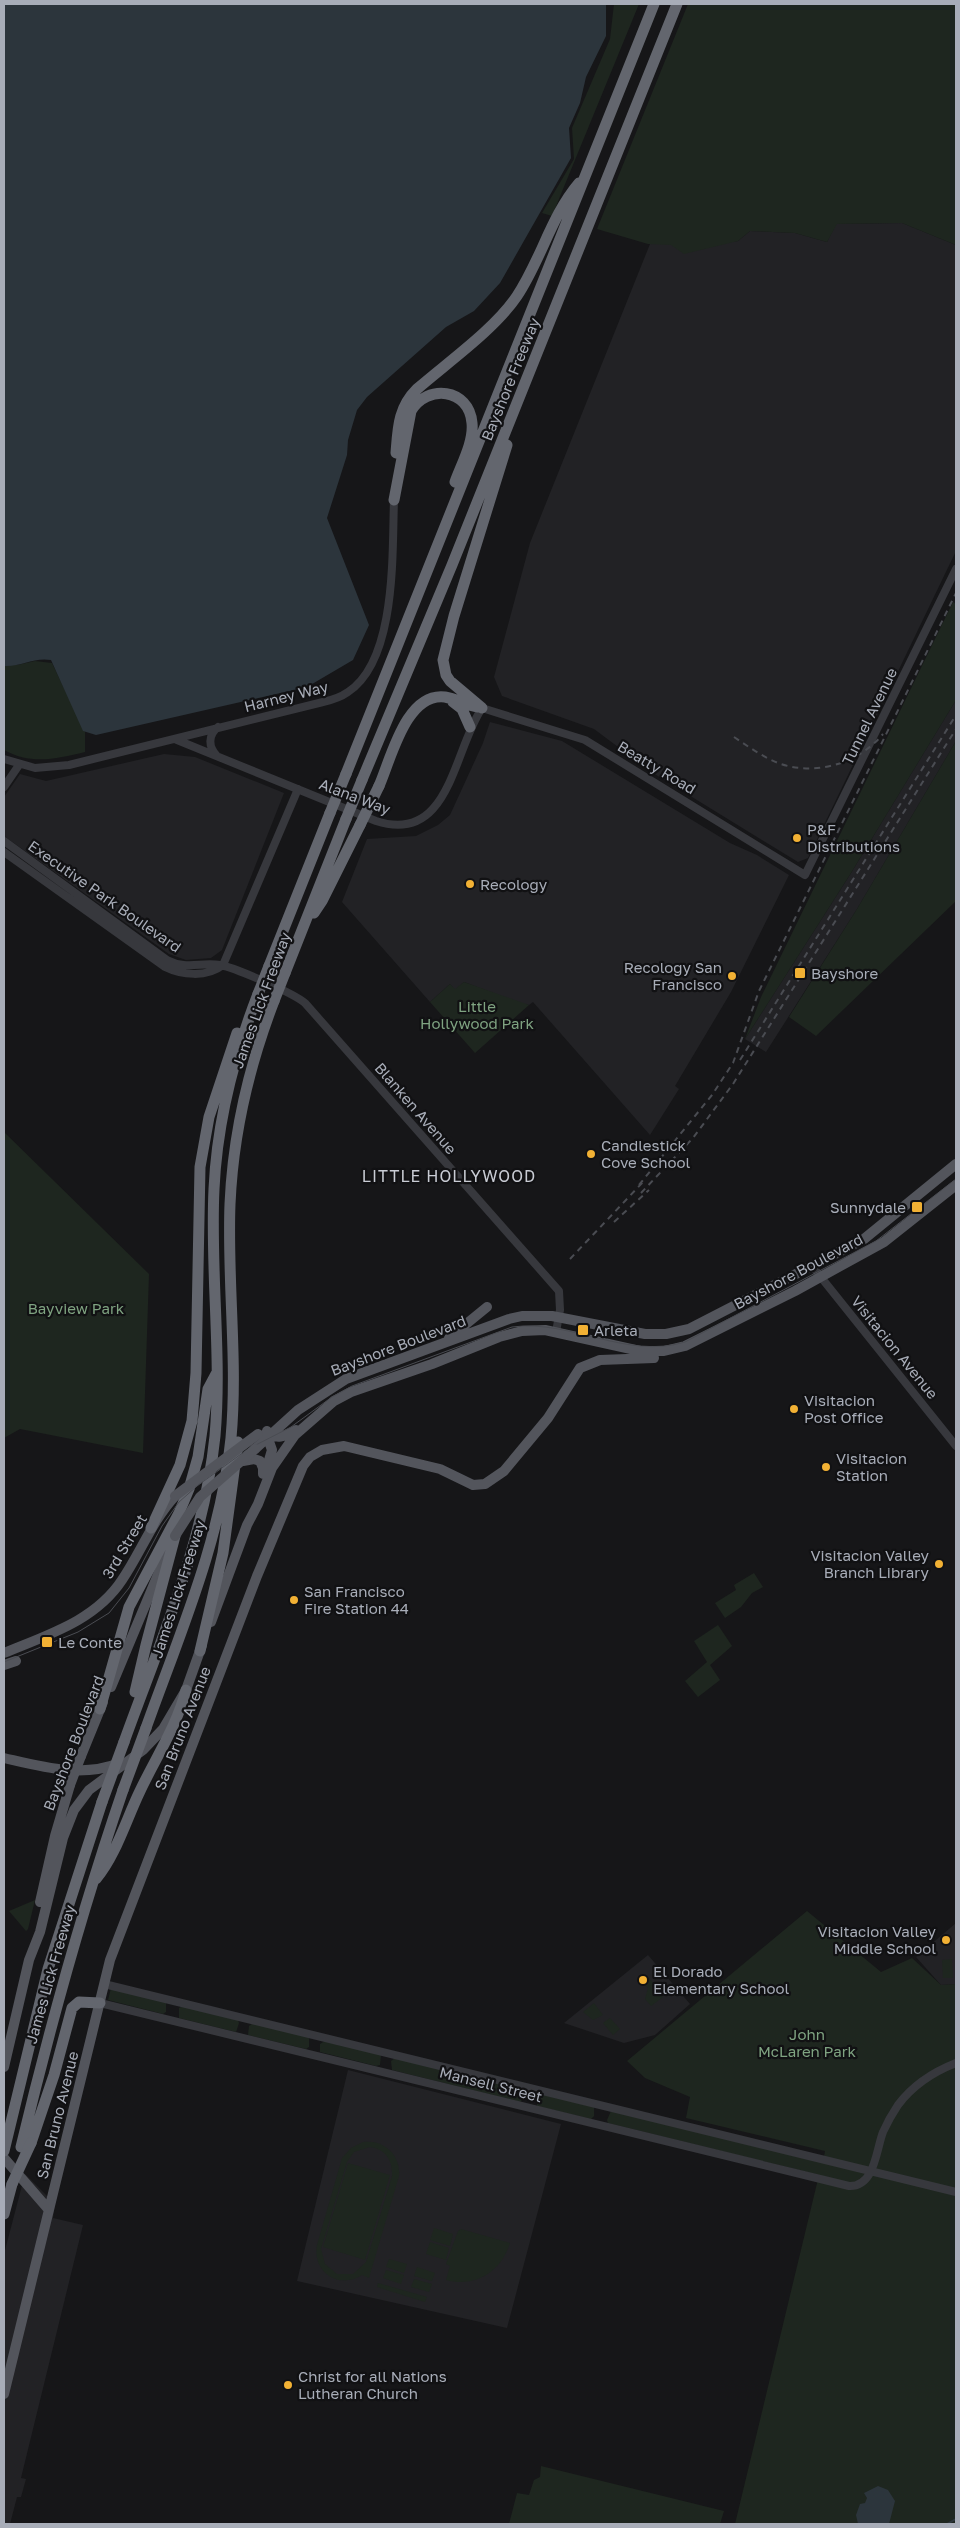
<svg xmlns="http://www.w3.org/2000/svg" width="960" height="2528" font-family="'Golos Text',sans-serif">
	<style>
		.built { fill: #222225 }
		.green { fill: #1e261f; fill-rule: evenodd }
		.water { fill: #2c353c }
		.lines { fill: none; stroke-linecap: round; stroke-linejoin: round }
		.stream { stroke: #2c353c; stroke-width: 2 }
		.minor { stroke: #37383d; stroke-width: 8 }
		.major { stroke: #53555c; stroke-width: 10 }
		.highway { stroke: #63666e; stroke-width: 11 }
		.tram { stroke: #4a4c52; stroke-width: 1 }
		.rail { stroke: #4a4c52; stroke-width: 2; stroke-dasharray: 6 5; stroke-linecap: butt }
		.major-bridge { stroke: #53555c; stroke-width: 10 }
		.highway-bridge { stroke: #63666e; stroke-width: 11 }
		.poi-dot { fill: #f2b134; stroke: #111113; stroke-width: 2 }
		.labels { text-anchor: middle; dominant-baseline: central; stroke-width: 4.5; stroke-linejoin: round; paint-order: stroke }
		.street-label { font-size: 15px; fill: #a8adb8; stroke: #111113 }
		.poi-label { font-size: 15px; fill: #a8adb8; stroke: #111113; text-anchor: start }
		.park-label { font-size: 15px; fill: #7fa381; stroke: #111113 }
		.neighbourhood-label { font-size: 16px; letter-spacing: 1px; fill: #c9ccd4; stroke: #111113 }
	</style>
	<rect width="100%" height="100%" fill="#161618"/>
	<path class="built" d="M902,223L956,245V551L808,858L798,862L653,773L594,729L502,696L494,677L530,543L650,244H717L738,241L750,231L795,233L827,242L836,224Z
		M956,700V741L857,909L766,1052L745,1039L851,873Z
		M490,722L562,741L730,843L757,855L789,875L731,992L675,1086L679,1089L650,1135L533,1002L529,1005L519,1003L464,982L455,990L450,984L430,1002L342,902L367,839L416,836L438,825L450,815L483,743Z
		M164,754L195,757L284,793L222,950L211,958L186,960L169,954L4,836V797L20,774L46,781Z
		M956,1923V1984L941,1985L916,1957Z
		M648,1955L690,2004L655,2035L624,2043L564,2023Z
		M348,2070L561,2124L507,2328L297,2281Z
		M25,2174L55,2204L53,2218L83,2225L21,2478L26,2479L21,2497H17L10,2524H4V2254Z"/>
	<path class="green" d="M614,4H639L552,216L542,213L574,159L572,128L610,39Z
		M688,4H956V245L902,223L837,224L827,242L795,233L750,231L738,241L684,254L671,245L648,244L597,229Z
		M953,602L956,604V700L851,873L745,1039L761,997Z
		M35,661L52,663L85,732V752C56,759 31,765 4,750V665H17Z
		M956,741V901L816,1036L789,1017L857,909Z
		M464,982L529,1005L475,1053L430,1002L450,984L455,989Z
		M4,1132L149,1274L143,1453L20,1429L4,1438Z
		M754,1573L763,1587L752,1593L741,1607L725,1618L715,1603L736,1590L734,1585Z
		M718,1625L732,1646L710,1665L720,1680L698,1697L685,1681L707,1662L694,1641Z
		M35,1900L28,1929L26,1931L9,1911Z
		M807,1911L881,1972L912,1958L941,1985L956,1984V2524H735L819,2175L608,2123L607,2120L611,2111L823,2163L825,2151L686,2118L690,2097L645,2078L627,2061Z
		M952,1959L953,1978H943L942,1960Z
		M649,1978L654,1984L652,1986L663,1997L651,2006L645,1999L648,1988L643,1983Z
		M111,1988L166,2002V2012L163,2014L108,2000Z
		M594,2003L603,2015L593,2020L583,2012Z
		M182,2006L238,2020L239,2023L236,2032L179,2018V2008Z
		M610,2018L620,2029L613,2035L603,2023Z
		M253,2023L309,2037V2047L306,2049L248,2035L249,2026Z
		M325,2041L381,2055L380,2065L376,2066L320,2052V2044Z
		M395,2058L523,2090V2099L520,2102L392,2070L391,2061Z
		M540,2094L594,2107V2116L591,2119L537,2106V2097Z
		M363,2142C384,2139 401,2155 399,2176L369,2278L362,2275C339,2290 312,2272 317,2245L342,2158L351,2148ZM370,2147C386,2149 393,2161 392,2176L366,2262L353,2274H337L325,2264L321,2249L347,2162L354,2152Z
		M348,2163L390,2175L365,2260L323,2247Z
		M434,2228L453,2234L450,2246L430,2240Z
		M461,2229L510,2243C501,2272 475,2288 446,2280L450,2266L446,2264L458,2231Z
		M430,2242L449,2248L446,2260L426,2254Z
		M389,2259L407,2264L404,2273L386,2267Z
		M417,2267L435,2273L432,2281L414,2276Z
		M386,2270L404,2275L401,2284L383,2278Z
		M414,2279L432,2284L429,2292L411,2287Z
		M378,2283L427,2297L425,2302L377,2287Z
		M541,2466L724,2511L720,2524H509L517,2493L529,2495L534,2480L540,2477Z"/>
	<path class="water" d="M4,4H606V36L586,77L580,103L569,128L571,158L500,283L474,311L446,327L367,397L357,410L348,440L347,455L327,518L369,625L353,660L307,687L96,735L83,731L51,660C34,657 21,667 4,666Z
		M878,2486L888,2490L895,2501L889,2524H858L856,2515L860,2504L865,2503L867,2498L864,2493Z"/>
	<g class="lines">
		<path class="stream" d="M947,2524L956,2519"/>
		<path class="minor" d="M177,740L376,821C450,845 453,751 482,708L585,740L805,875L956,569
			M217,756C208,747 208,735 218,727
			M4,759L35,768L69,765L323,702C332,700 341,697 348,692C397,660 392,552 394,500
			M4,787L19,765
			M4,841L167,960C186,970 201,962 220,965C236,968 293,993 305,1003L559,1291L560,1310L556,1332
			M4,852L165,967C181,975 207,978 223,965L298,789
			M812,1266L956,1446
			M104,1984L956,2192
			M100,2003L849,2186C875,2187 876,2150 883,2132C887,2123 892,2114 898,2105C913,2085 933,2072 956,2063"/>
		<path class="major" d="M449,1338L487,1307
			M267,1431C276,1441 285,1436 296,1430
			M266,1433L272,1450L267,1467
			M255,1449L298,1410L346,1379L509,1319L522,1316H552L645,1334H666L689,1329L864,1239L956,1164
			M243,1461L254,1459L260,1461L263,1468V1474
			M211,1622L247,1525L258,1504L272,1468L295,1435L334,1401L351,1392L432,1364L499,1337L522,1331L545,1330L640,1351H664L685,1346L795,1291L884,1242L956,1185
			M4,1653C47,1635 95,1621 122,1580C141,1552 152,1521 175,1496
			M4,1665L16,1661
			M111,1687L167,1553
			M81,1756L103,1702
			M4,1758C43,1767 81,1778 120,1763
			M40,1902L55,1836L70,1785
			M4,2067L29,1960L40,1932L63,1838L74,1810L89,1790L143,1750L163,1729L186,1690L202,1645
			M4,2158L49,2210
			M4,2394L110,1960L257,1576L303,1466L310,1457L322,1450L344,1446L440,1469L473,1485L485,1484L504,1471L548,1418L580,1368L600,1360L654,1358"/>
		<path class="highway" d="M396,453C398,428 398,408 417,389C448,362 495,329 517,296C541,260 551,216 579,183
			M394,500L411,411C427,384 469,388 472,423C474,442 461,465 455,482
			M453,702L462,709L470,727
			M482,708L450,681L446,675L443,660L454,616L507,445
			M346,774L654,4
			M362,780L452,565L677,4
			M379,786C391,759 406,692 445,697C456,699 467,705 478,707
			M314,913L322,901L360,825
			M269,966L330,813
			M285,973L346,819
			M151,1528L180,1465L192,1421L196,1373L200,1167L209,1117L237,1033
			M200,1651L223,1553L238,1442
			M135,1692L146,1645L175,1536
			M100,1709L129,1607L179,1513L189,1489L198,1457L208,1389L216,1374
			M146,1728C180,1633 221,1540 231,1438C238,1360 227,1282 230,1204C233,1134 249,1066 274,1001
			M124,1742C160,1642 204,1543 215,1436C222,1354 210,1271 214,1189C217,1122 234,1056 258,994
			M96,1879C116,1855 126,1820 140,1791C156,1757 177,1726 186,1690
			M31,2143L54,2075L72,2008L79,2002L100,2003
			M21,2147C50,2026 83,1907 123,1790
			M4,2151L48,1969L102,1802
			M4,2214L12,2184"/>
		<path class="tram" d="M4,1662L78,1632L109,1613L129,1588L162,1526L179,1502L197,1486L248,1449L291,1427L332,1397L352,1386L512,1327C571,1319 626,1360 685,1342L876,1241L956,1179"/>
		<path class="rail" d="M734,737C749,747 764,758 781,764C817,776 859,763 883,734
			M740,1060L956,715
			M639,1185L712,1095L733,1063L759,991L956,593
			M641,1193L693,1138L733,1084L956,729
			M614,1222L649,1190
			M570,1259L644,1181"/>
		<path class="major-bridge" d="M175,1496L258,1434
			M175,1536L200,1497L255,1449
			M70,1785L81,1756"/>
		<path class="highway-bridge" d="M330,813L346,774
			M346,819L362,780
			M360,825L379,786
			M258,994L269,966
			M274,1001L285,973
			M123,1790L146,1728
			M102,1802L124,1742
			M12,2184L31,2143"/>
	</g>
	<g class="poi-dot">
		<circle cx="797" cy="838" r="5"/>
		<circle cx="470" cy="884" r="5"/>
		<rect x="794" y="967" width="12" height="12" rx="2.5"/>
		<circle cx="732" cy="976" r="5"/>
		<circle cx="591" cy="1154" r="5"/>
		<rect x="911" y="1201" width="12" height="12" rx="2.5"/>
		<rect x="577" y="1324" width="12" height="12" rx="2.5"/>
		<circle cx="794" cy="1409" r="5"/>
		<circle cx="826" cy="1467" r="5"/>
		<circle cx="939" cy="1564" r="5"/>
		<circle cx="294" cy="1600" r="5"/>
		<rect x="41" y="1636" width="12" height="12" rx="2.5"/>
		<circle cx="946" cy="1940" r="5"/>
		<circle cx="643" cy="1980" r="5"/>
		<circle cx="288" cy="2385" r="5"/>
	</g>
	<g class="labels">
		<g class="street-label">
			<text transform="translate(510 379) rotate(-68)">Bayshore Freeway</text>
			<text transform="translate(286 696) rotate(-14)">Harney Way</text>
			<text transform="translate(869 716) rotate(-64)">Tunnel Avenue</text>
			<text transform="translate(657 767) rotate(31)">Beatty Road</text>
			<text transform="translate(355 796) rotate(21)">Alana Way</text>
			<text transform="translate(105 896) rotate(35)">Executive Park Boulevard</text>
			<text transform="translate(261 1000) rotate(-70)">James Lick Freeway</text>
			<text transform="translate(416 1108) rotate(49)">Blanken Avenue</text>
			<text transform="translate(798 1271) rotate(-28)">Bayshore Boulevard</text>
			<text transform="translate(398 1345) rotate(-21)">Bayshore Boulevard</text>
			<text transform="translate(895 1347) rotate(51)">Visitacion Avenue</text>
			<text transform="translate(124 1546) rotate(-59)">3rd Street</text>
			<text transform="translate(178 1589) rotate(-72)">James Lick Freeway</text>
			<text transform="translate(182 1728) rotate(-69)">San Bruno Avenue</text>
			<text transform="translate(73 1743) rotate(-69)">Bayshore Boulevard</text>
			<text transform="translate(50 1974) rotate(-74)">James Lick Freeway</text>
			<text transform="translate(491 2084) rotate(14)">Mansell Street</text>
			<text transform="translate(57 2115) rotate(-76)">San Bruno Avenue</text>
		</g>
		<g class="poi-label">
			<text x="807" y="829">P&amp;F<tspan x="807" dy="17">Distributions</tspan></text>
			<text x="480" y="884">Recology</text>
			<text x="722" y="967" text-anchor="end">Recology San<tspan x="722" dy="17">Francisco</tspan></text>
			<text x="811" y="973">Bayshore</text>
			<text x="601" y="1145">Candlestick<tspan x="601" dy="17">Cove School</tspan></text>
			<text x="906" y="1207" text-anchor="end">Sunnydale</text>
			<text x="594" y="1330">Arleta</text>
			<text x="804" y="1400">Visitacion<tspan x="804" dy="17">Post Office</tspan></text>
			<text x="836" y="1458">Visitacion<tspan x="836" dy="17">Station</tspan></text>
			<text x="929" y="1555" text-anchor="end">Visitacion Valley<tspan x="929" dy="17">Branch Library</tspan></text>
			<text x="304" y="1591">San Francisco<tspan x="304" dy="17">Fire Station 44</tspan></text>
			<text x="58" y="1642">Le Conte</text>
			<text x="936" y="1931" text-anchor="end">Visitacion Valley<tspan x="936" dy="17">Middle School</tspan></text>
			<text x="653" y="1971">El Dorado<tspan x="653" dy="17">Elementary School</tspan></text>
			<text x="298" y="2376">Christ for all Nations<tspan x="298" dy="17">Lutheran Church</tspan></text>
		</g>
		<g class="park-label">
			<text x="477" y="1006">Little<tspan x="477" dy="17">Hollywood Park</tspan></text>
			<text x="76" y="1308">Bayview Park</text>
			<text x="807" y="2034">John<tspan x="807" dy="17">McLaren Park</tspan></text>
		</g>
		<g class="neighbourhood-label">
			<text x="449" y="1176">LITTLE HOLLYWOOD</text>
		</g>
	</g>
	<rect width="960" height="2528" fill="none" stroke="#a8adb8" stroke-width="10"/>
</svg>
